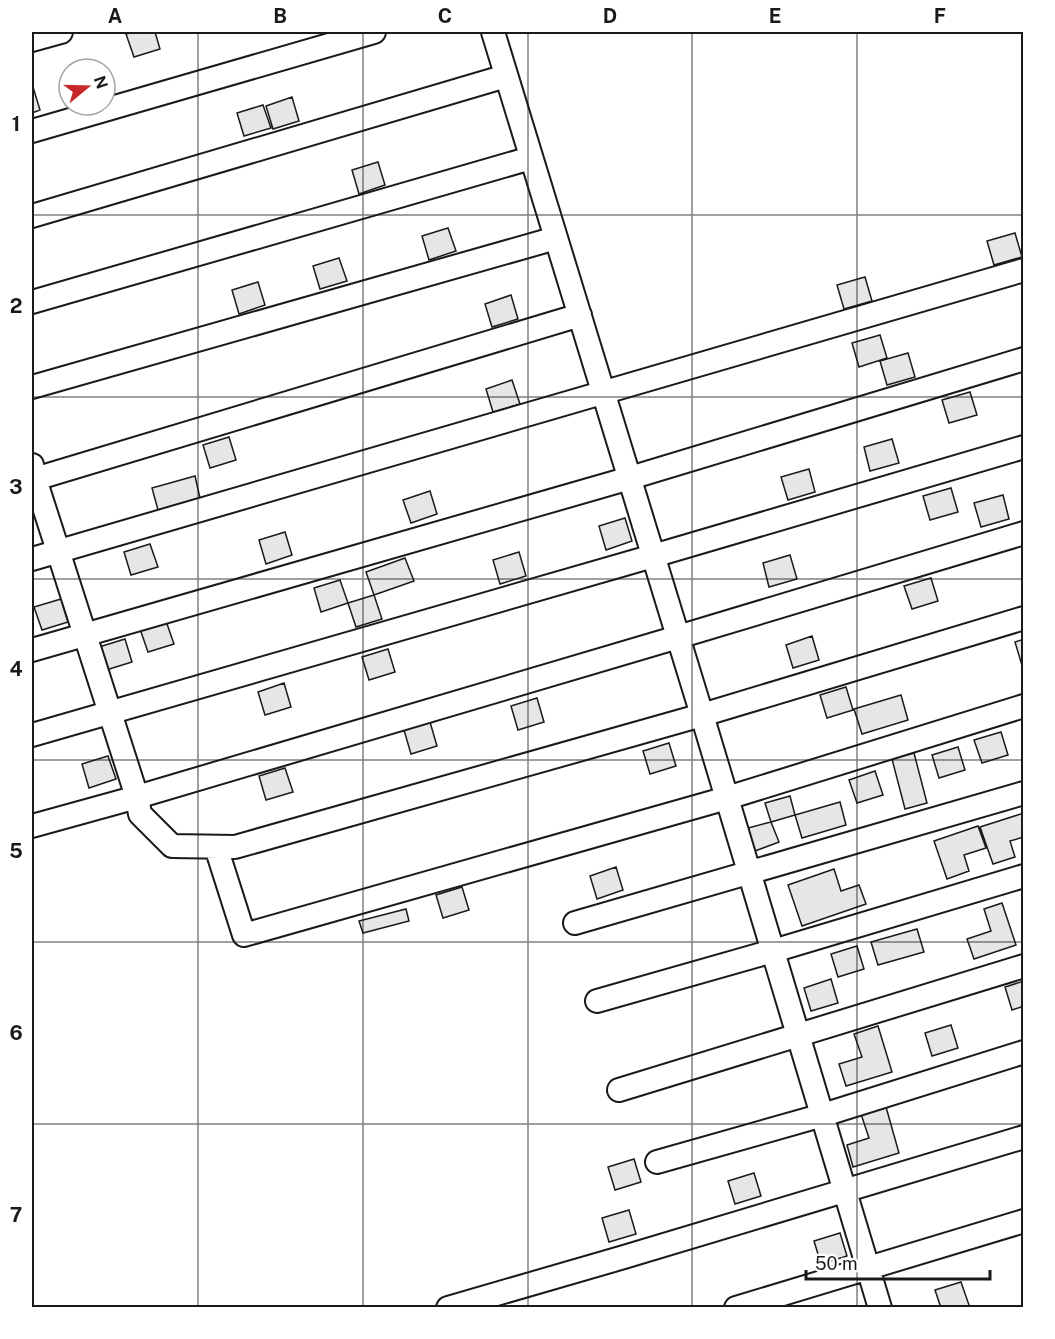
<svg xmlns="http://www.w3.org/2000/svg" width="1055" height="1339" font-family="'Public Sans',sans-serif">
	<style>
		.building { fill: #e6e6e6; stroke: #1a1a1a; stroke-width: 1.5 }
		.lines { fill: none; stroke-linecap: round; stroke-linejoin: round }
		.minor-casing { stroke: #1a1a1a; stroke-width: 26 }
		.minor { stroke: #fff; stroke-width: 22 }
		.grid { fill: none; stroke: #1a1a1a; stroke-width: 1.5; stroke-opacity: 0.55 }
		.neatline { fill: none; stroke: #1a1a1a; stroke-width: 2 }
		.grid-label { font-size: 20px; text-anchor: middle; font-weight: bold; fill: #1a1a1a }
	</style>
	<rect width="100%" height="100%" fill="#fff"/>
	<path class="building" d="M133,32H155L160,49L134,57L126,34Z
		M32,87H33L40,110L32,113Z
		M292,97L299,121L273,129L266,106Z
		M263,105L271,128L244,136L237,113Z
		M378,162L385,185L359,194L352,170Z
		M448,228L456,251L429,260L422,236Z
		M1015,233L1022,257L994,265L987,241Z
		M339,258L347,281L320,289L313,266Z
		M865,277L872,301L844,309L837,285Z
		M258,282L265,305L239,314L232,290Z
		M511,295L518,319L492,327L485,304Z
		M880,335L887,358L859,367L852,343Z
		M908,353L915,377L887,385L880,361Z
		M512,380L520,404L493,412L486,389Z
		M970,392L977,415L949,423L942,400Z
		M229,437L236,460L210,468L203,445Z
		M892,439L899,463L870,471L864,447Z
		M809,469L815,492L788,500L781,477Z
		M195,476L200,498L158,510L152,488Z
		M951,488L958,512L930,520L923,496Z
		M430,491L437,514L411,523L403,500Z
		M1003,495L1009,519L981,527L974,503Z
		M625,518L632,541L606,550L599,526Z
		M285,532L292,555L266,564L259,540Z
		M150,544L158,567L131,575L124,552Z
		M519,552L526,576L500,584L493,560Z
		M790,555L797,579L769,587L763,563Z
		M405,558L414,581L374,595L366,572Z
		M931,578L938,601L912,609L904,586Z
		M340,580L348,603L321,612L314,588Z
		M374,595L382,619L356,627L348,603Z
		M61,599L68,622L42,630L34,607Z
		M166,621L174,644L148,652L140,629Z
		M812,636L819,660L793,668L786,645Z
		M125,639L132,662L106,670L99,647Z
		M1024,639V672L1015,642Z
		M388,649L395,672L369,680L362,657Z
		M284,683L291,707L265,715L258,692Z
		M846,687L853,710L827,718L820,695Z
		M901,695L908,720L862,734L854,709Z
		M537,698L544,722L518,730L511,706Z
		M430,722L437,746L411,754L404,730Z
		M1001,732L1008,755L982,763L974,740Z
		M669,743L676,766L650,774L643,751Z
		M958,747L965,770L939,778L932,755Z
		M914,753L927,803L905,809L892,759Z
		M108,756L116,779L89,788L82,764Z
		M285,768L293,792L266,800L259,776Z
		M875,771L883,795L857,803L849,780Z
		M790,796L795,815L771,822L765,803Z
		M840,802L846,825L802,838L795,815Z
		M1024,813V837L1010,841L1015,857L993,864L980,827Z
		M771,822L779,842L755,851L748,828Z
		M978,826L986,848L964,855L969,871L947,879L934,841Z
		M616,867L623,890L597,899L590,876Z
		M834,869L841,891L859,885L866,904L802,926L788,885Z
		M462,887L469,910L443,918L436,895Z
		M1002,903L1016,945L974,959L967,939L991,931L984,909Z
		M406,909L409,921L363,933L359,921Z
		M917,929L924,952L878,965L871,942Z
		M857,946L864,969L838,977L831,954Z
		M831,979L838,1003L811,1011L804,988Z
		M1024,981V1006L1012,1010L1005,987Z
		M951,1025L958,1048L932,1056L925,1033Z
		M878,1026L892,1072L846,1086L839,1064L862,1057L854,1034Z
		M886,1107L899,1153L853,1167L847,1145L869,1138L861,1114Z
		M634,1159L641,1182L615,1190L608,1167Z
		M754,1173L761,1196L735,1204L728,1181Z
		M629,1210L636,1234L609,1242L602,1218Z
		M840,1233L847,1256L821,1264L814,1241Z
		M961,1282L969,1305L962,1308H941L935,1290Z"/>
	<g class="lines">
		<g class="minor-casing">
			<path id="minor" d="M493,32L702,715L880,1308
				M32,40L61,32
				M32,131L374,32
				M32,216L506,76
				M32,302L531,158
				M32,387L556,238
				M32,465L35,479L580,315
				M32,480L35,479L137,797L32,826
				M1024,533L678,637L137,797L140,814L172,846L235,847L702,715L1024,618
				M32,559L1024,270
				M32,650L630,478L1024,359
				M32,735L653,556L1024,447
				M216,847L244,935L727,798L1024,706
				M575,923L1024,793
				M597,1001L773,951L1024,876
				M619,1090L1024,966
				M657,1162L823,1115L1024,1052
				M448,1308L624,1257L1024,1137
				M736,1308L1024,1221"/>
		</g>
		<use href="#minor" class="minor"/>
	</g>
	<path class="grid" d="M198,32V1308M363,32V1308M528,32V1308M692,32V1308M857,32V1308M32,215H1024M32,397H1024M32,579H1024M32,760H1024M32,942H1024M32,1124H1024"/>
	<rect width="1055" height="1339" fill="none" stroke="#ffffff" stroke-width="66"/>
	<g transform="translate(87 87) rotate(71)"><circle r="28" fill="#ffffff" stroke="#a3a3a3" stroke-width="1.5"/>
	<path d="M0-4.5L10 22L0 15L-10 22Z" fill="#c62828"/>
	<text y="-9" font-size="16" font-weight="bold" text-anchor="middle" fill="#1a1a1a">N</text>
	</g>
	<path d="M806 1270v9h184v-9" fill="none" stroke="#1a1a1a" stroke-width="3"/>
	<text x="815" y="1270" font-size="18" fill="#1a1a1a" stroke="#ffffff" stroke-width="4.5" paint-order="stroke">50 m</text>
	<rect x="33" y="33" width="989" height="1273" class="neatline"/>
	<g class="grid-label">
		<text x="115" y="23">A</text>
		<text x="280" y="23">B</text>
		<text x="445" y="23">C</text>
		<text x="610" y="23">D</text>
		<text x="775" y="23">E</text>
		<text x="940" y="23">F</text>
		<text x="16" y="131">1</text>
		<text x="16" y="313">2</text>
		<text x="16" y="494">3</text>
		<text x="16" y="676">4</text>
		<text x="16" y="858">5</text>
		<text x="16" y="1040">6</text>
		<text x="16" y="1222">7</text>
	</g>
</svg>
